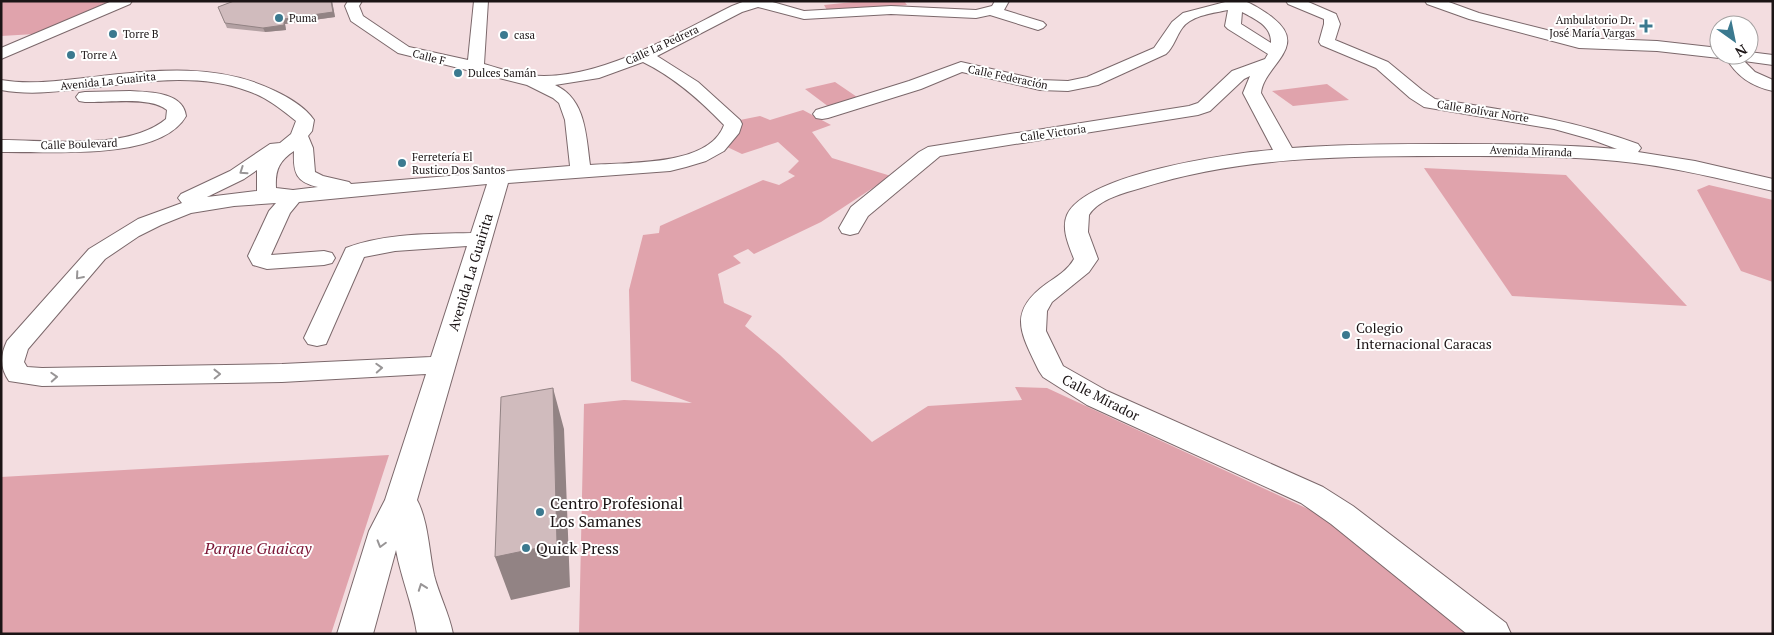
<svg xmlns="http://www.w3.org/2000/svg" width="1774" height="635" font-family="'PT Serif',serif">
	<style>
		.green { fill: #e0a3ac }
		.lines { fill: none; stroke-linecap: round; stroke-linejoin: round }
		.minor-casing { stroke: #7b686b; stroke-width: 2 }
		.minor { fill: #fff; fill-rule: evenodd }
		.wall { fill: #b3a1a3 }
		.shaded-wall { fill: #928384 }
		.building { fill: #d0bbbd; stroke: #928384 }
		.oneway { stroke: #989596 }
		.poi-dot { fill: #3b798f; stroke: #fff; stroke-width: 2 }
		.labels { text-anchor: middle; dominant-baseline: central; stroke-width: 4; stroke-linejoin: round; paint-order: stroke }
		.far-poi-label { font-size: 11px; fill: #1b1415; stroke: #fff; text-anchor: start }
		.far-street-label { font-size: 11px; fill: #1b1415; stroke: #fff }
		.street-label { font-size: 14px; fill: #1b1415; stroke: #fff }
		.poi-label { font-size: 14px; fill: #1b1415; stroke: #fff; text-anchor: start }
		.near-poi-label { font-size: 16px; fill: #1b1415; stroke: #fff; text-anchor: start }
		.near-park-label { font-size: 16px; font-style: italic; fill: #7b1535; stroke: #fff }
	</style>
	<rect width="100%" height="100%" fill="#f3dde0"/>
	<path class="green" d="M1,1H110L35,34L1,36Z
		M863,1H904L907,5L828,12L824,5Z
		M835,82L860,99L829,107L805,89Z
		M1327,84L1349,100L1293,106L1272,91Z
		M803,110L831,125L812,132L832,158L891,176L821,222L754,254L748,249L733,256L741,263L718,274L724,303L752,316L745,326L780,355L872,442L928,406L1022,400L1015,387L1047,388L1321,515L1470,634H579L584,404L624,400L692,403L631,381L629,290L643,235L659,233L660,226L763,180L779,185L795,176L788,172L799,161L778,142L742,154L723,145L740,120L760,116L770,120Z
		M1424,168L1566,175L1687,306L1512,296Z
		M1709,185L1773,200V282L1741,271L1697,190Z
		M389,455L331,634H1V477Z"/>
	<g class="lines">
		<g class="minor-casing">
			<path id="minor" d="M112,1H132L130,4L1,59V48Z
				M348,1H362L359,6L363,16L409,47L468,60L474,1H488L484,64C498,68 513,73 528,75C594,84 675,34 732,6L745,1H769L804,11L891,6L976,10L992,6L995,1H1009L1004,10L1043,22L1046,25L1043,28L1038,30L990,15L976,18L891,14L804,19L758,7L742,12L657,56L698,82L740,120L742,124L739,133L724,151L706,161L686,167L670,171L508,183L417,500C428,520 429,551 434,575C439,595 449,613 453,634H417C413,605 401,578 396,550L373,634H337L369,531L385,500L426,374L282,382L42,386L9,381C0,368 0,356 7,341L89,249L138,219L182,203L178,198L181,194L230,171L270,144L280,143L291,134L296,121C281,109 266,97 248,91C196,71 135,83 81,89C54,92 28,95 1,90V80C29,85 56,81 84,78C148,71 215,61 275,91C288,97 305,107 314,120L312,131L308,136L313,148L315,172L323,176L349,182L351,184L570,166L565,120L559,103L553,98L527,85L398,53L351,21L345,6ZM643,62C674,77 700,100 724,125C709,167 626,162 590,165C586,136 586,99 555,85L599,78ZM294,151C293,173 296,182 318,187L293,190L276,188C275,170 279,161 294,151ZM257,170V191L207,197L244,179ZM487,184L471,233C430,234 385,233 346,248L304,338L308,344L317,346L326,344L364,257L395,251L467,246L431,357L282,364L42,368L27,367L24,362L28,349L105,259L139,236L161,225L191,213L234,206L276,203L269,211L248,256L253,265L267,269L324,265L332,263L335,258L332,253L324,251L271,255L290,213L299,202Z
				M1229,1C1233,1 1240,0 1244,1C1251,3 1266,12 1273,18C1310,47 1264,65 1261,93L1292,148C1344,144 1396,144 1449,144C1505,144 1561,144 1617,149L1590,139L1554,129L1424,107L1410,98L1376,68L1321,45L1319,42L1324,24V19L1288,4L1286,1H1306L1336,14L1340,24L1335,40L1388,62L1422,90L1435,99C1504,110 1572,119 1638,144L1641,148L1638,152L1695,161L1773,179V191C1721,179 1670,166 1617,161C1559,155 1499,156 1440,156C1340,156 1238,157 1141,188C1124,193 1099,199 1089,215L1088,232L1098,259L1089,272L1052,302L1047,311L1046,331L1063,366L1107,391L1323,487L1353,506L1506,623L1511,634H1467L1331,524L1301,503L1087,405L1043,377L1039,371C1022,335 1006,313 1046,284C1056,277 1068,270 1074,259C1069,246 1061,229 1067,215C1086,174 1230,153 1273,150L1243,93L1250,76L1244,79L1210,111L1198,115L940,156L868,216L858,233L850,235L842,233L839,228L851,207L919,152L928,147L1189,106L1198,103L1232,71L1265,59L1268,54L1228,29L1225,26L1228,10C1214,13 1193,15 1183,27C1176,36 1174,47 1166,54L1098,85L1068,91L1040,90L962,72L921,89L828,118L822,119L816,118L813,114L816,110L909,81L961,62L1040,80L1068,81L1087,77L1154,48L1172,22L1183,13ZM1242,12C1255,19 1272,26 1271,43L1241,24Z
				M1425,1H1446L1479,13L1579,38L1657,41L1719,48V55H1749V52L1773,55V65L1744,61L1755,72L1773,80V91C1751,86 1736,76 1725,56L1719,58L1657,51L1579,48L1469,19L1427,4Z
				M130,91C150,92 183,92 186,116C160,162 47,151 1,152V140C49,140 127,151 166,119L167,110C150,96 107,103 85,102L79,101L76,97L79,93L85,92Z"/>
		</g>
		<use href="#minor" class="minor"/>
	</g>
	<path class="wall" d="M234,1H332L335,17L285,24L286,30L265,32L227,28L218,7Z"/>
	<path class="shaded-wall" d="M332,1L335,17L285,24L286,30L265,32L263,28L284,19Z
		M553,388L564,429L570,587L511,600L495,557Z"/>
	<path class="building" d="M234,1H331L333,12L284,19V25L263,28L225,23L218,7Z
		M553,388L557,544L495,557L501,397Z"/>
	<defs><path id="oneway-chevron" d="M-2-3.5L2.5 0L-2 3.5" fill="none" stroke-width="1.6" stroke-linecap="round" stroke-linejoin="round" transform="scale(1.25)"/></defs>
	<g class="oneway">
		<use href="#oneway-chevron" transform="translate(243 171) rotate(146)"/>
		<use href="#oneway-chevron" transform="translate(79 276) rotate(131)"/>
		<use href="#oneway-chevron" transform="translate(379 368) rotate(-3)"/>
		<use href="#oneway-chevron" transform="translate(217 374) rotate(-1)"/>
		<use href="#oneway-chevron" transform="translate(54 377) rotate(-3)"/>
		<use href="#oneway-chevron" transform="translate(381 544) rotate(106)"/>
		<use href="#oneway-chevron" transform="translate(422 587) rotate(-110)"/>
	</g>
	<g class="poi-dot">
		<circle cx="279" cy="18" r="5"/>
		<path d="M1643.5 18.5h5v5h5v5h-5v5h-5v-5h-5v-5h5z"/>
		<circle cx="113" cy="34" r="5"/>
		<circle cx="504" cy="35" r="5"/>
		<circle cx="71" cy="55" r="5"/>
		<circle cx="458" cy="73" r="5"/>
		<circle cx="402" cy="163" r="5"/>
		<circle cx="1346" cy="335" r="5"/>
		<circle cx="540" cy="512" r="5"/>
		<circle cx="526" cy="548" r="5"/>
	</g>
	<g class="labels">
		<g class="far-poi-label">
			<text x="289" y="18">Puma</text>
			<text x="1635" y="20" text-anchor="end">Ambulatorio Dr.<tspan x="1635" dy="13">José María Vargas</tspan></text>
			<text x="123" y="34">Torre B</text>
			<text x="514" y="35">casa</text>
			<text x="81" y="55">Torre A</text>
			<text x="468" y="73">Dulces Samán</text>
			<text x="412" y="157">Ferretería El<tspan x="412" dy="13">Rustico Dos Santos</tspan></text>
		</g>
		<g class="far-street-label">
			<text transform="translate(662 45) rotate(-25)">Calle La Pedrera</text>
			<text transform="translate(429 57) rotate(14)">Calle F</text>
			<text transform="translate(1008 77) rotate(12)">Calle Federación</text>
			<text transform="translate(108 81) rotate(-6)">Avenida La Guairita</text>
			<text transform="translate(1483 111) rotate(9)">Calle Bolívar Norte</text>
			<text transform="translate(1053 133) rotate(-8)">Calle Victoria</text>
			<text transform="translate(79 144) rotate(-2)">Calle Boulevard</text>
			<text transform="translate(1531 151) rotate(2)">Avenida Miranda</text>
		</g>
		<g class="street-label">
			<text transform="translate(470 272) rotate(-73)">Avenida La Guairita</text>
			<text transform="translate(1101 397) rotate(27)">Calle Mirador</text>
		</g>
		<g class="poi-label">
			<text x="1356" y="327">Colegio<tspan x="1356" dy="16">Internacional Caracas</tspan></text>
		</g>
		<g class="near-poi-label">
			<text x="550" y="503">Centro Profesional<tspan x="550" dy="18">Los Samanes</tspan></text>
			<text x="536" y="548">Quick Press</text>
		</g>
		<g class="near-park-label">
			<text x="258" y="548">Parque Guaicay</text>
		</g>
	</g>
	<rect width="1774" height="635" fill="none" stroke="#1b1415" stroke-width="5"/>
	<g transform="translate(1734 40) rotate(147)"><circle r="24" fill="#ffffff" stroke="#a4a1a1"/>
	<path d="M0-4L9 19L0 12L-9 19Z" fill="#3b798f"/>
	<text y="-8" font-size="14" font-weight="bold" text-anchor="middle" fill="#1b1415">N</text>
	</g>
</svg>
